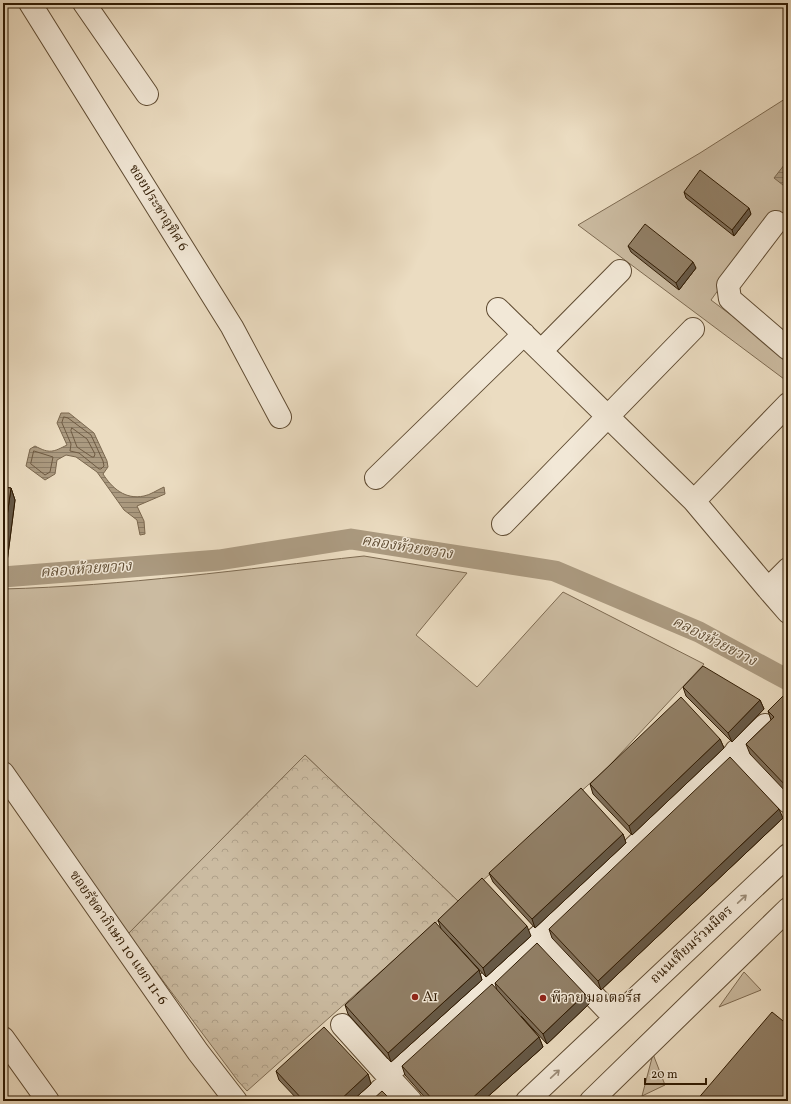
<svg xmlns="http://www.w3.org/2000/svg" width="791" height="1104" font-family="Vollkorn,'Noto Serif Thai',serif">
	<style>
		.green { fill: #cbbba1; stroke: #7e6b52 }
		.forest { fill: url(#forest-crowns); stroke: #7e6b52 }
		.water { fill: url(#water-rules); stroke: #7a674e }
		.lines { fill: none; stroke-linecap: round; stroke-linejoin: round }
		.shore { stroke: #6e5a42; stroke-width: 1 }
		.canal { stroke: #ab9a80; stroke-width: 21 }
		.minor-casing { stroke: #5f4b32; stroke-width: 24 }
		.minor { stroke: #f2e8d7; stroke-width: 22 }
		.wall { fill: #7d6d58; stroke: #301b03 }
		.shaded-wall { fill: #665947; stroke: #301b03 }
		.building { fill: #917f66; stroke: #301b03 }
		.oneway { stroke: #9b8c78 }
		.poi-dot { fill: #8f2418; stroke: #f2e8d7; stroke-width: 1.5 }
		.labels { text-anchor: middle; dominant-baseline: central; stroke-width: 3; stroke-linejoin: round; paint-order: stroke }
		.street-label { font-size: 14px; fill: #301b03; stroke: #f2e8d7 }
		.poi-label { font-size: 14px; fill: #301b03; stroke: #f2e8d7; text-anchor: start }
		.water-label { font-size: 15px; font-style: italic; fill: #614e35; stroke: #f2e8d7 }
	</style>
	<defs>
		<pattern id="forest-crowns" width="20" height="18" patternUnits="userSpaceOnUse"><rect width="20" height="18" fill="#cbbba1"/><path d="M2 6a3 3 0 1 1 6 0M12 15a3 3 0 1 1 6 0" fill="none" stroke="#afa089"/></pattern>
		<pattern id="water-rules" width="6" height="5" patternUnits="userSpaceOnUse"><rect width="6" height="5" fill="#ab9a80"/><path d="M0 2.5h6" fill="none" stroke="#8c7d67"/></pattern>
	</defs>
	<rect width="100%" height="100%" fill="#ebdcc1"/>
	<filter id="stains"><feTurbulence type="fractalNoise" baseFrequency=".005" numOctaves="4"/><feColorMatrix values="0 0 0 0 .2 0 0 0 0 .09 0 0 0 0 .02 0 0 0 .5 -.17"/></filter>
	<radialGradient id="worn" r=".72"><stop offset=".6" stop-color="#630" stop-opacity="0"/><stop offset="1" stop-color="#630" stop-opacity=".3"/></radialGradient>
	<path class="green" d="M788,97V223L774,213L711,300L788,358V382L578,225L700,153Z
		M364,556L467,573L416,635L477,687L563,592L704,664L608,767L459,902L305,755L128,934L107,907L3,757V589C124,586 244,569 364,556Z
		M744,972L761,990L719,1007Z
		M653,1054L665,1085L642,1096Z"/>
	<path class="forest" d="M305,755L459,902L247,1091L238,1081L128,934Z"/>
	<path class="water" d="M788,160V189L774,178Z
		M61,413H69L94,433L107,461L108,467L103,474C112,488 125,500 144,496C150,495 157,490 164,487L165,494L137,506L144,521L145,534L140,535L137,520L124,510L97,472L76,457L66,455L57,460L55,474L45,480L26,466L30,449L35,446C50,454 53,452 67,445L57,423Z"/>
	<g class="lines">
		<path class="shore" d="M64,417L68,418L91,435L103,461L104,466L101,469H99L79,453L70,451L71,444L62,423Z
			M72,428L87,439L95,454L94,457H92L77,447L71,431Z
			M34,451L53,457L50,472L45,475L31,464Z"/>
		<path class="canal" d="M3,577L219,560L351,539L555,571L699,632L788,680"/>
		<g class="minor-casing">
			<path id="minor" d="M30,3L232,327L280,417
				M84,3L147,94
				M776,222L728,285L730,299L788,349
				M498,309L694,501L768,589L788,569
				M541,351L620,271
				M376,478L524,334
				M694,501L788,404
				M503,524L693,329
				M768,589L788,612
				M736,751L788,802
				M3,773L198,1052L236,1101
				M538,937L615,1018
				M342,1025L387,1075
				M3,1038L48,1101
				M368,1101L392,1080
				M411,1101L387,1075L538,937L765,725
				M527,1101L788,855
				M591,1101L788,909"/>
		</g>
		<use href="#minor" class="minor"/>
	</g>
	<path class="wall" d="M684,192L751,214L734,236L686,198Z
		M628,246L696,268L679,290L631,252Z
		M3,487L11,488L15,500L7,562H3Z
		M683,687L760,700L764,709L732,742L686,696Z
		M788,693V794L750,754L746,744L771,720L768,711Z
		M720,739L724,748L632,835L593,794L590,784Z
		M783,818L601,990L552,938L549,929Z
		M623,834L626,843L535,928L493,882L489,873Z
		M438,920L531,936L486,977L450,938L479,970L482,980L391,1062L348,1014L345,1005L441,929Z
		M495,983L585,994L589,1004L547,1044L521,1016L539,1037L543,1047L483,1101H428L405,1075L402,1066L497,991Z
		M276,1071L368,1074L371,1084L352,1101H299L279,1080Z"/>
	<path class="shaded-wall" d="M749,208L751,214L734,236L732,230Z
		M693,262L696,268L679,290L676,283Z
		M11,488L15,500L7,562L3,552V545Z
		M760,700L764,709L732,742L728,733Z
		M720,739L724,748L632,835L629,826Z
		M779,809L783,818L601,990L598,981Z
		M623,834L626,843L535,928L532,919Z
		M527,926L531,936L486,977L483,968Z
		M479,970L482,980L391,1062L388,1053Z
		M585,994L589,1004L547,1044L543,1034Z
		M539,1037L543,1047L483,1101H469Z
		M368,1074L371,1084L352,1101H339Z"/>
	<path class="building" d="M700,170L749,208L732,230L684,192Z
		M645,224L693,262L676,283L628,246Z
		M3,487L11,488L3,545Z
		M703,666L760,700L728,733L683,687Z
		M787,692L788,693V788L746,744L774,717L768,711Z
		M681,697L720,739L629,826L590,784Z
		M730,757L779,809L598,981L549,929Z
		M581,788L623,834L532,919L489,873Z
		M482,878L527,926L483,968L438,920Z
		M435,922L479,970L388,1053L345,1005Z
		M537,943L585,994L543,1034L495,983Z
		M492,984L539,1037L469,1101H434L402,1066Z
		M772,1012L788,1025V1101H696Z
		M324,1027L368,1074L339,1101H304L276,1071Z
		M382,1091L392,1101H371Z"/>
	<defs><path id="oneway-shaft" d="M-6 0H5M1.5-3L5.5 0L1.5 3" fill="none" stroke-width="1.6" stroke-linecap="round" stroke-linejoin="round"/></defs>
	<g class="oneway">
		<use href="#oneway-shaft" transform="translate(742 899) rotate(-43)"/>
		<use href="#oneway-shaft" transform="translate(555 1074) rotate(-43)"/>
	</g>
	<g class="poi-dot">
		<circle cx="415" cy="997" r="4"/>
		<circle cx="543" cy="998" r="4"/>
	</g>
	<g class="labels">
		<g class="street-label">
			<text transform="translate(158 208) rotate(58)">ซอยประชาอุทิศ 6</text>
			<text transform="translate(118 938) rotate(55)">ซอยรัชดาภิเษก 10 แยก 11-6</text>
			<text transform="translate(692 945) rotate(-43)">ถนนเทียมร่วมมิตร</text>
		</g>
		<g class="poi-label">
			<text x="423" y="997">A1</text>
			<text x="551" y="998">พีวาย มอเตอร์ส</text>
		</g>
		<g class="water-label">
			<text transform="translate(407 548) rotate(9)">คลองห้วยขวาง</text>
			<text transform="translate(86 570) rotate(-4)">คลองห้วยขวาง</text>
			<text transform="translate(714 642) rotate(27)">คลองห้วยขวาง</text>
		</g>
	</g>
	<rect width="791" height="1104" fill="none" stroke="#ebdcc1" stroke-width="16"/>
	<rect x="4" y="4" width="783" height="1096" fill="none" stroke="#301b03" stroke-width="2"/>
	<rect x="8" y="8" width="775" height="1088" fill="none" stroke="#301b03"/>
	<path d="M645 1078v6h61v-6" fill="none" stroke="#301b03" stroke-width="2"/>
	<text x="651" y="1078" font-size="12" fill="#301b03" stroke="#f2e8d7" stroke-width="3" paint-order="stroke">20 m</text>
	<rect width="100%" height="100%" filter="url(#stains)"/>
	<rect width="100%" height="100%" fill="url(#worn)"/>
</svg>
